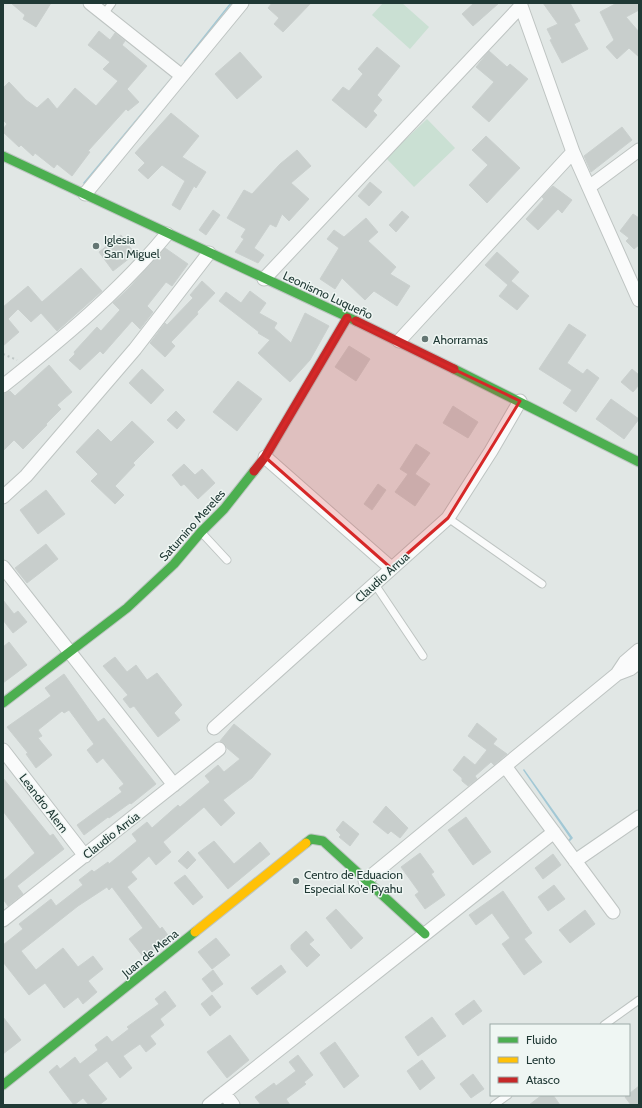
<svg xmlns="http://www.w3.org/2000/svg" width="642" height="1108" font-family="Cabin,sans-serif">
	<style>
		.green { fill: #cae0d3 }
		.water { fill: #a2c8d5 }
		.building { fill: #c8cecc; stroke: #cad0ce }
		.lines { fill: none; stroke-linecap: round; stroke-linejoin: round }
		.lane-casing { stroke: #bec4c2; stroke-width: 9 }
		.street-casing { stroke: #bec4c2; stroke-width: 15 }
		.fast-casing { stroke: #bdc5c2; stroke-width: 11 }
		.slow-casing { stroke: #bdc5c2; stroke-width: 11 }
		.jam-casing { stroke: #bdc5c2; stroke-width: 11 }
		.path { stroke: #bfc7c6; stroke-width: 2; stroke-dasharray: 2 3; stroke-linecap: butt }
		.lane { stroke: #fafbfb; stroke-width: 7 }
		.street { stroke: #fafbfb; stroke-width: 13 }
		.fast { stroke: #4caf50; stroke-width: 9 }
		.slow { stroke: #ffc107; stroke-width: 9 }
		.jam { stroke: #c62828; stroke-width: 9 }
		.marked { fill: #d62828; fill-opacity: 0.2; stroke: #d62828; stroke-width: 3; stroke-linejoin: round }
		.poi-dot { fill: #647673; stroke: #eff6f3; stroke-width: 1.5 }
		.labels { text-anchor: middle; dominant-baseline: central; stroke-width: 3; stroke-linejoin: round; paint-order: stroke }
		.poi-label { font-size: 12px; fill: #203935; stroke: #eff6f3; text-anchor: start }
		.street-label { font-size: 12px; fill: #203935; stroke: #eff6f3 }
	</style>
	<rect width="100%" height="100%" fill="#e1e7e5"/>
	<path class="green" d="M383,3H402L429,27L410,49L372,15Z
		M427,119L455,148L414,187L386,158Z"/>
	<path class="water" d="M230,3H232L185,62L184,61Z
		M173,75L84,184L83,183Z
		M524,769L573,838L568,843L567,841L570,838L523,770Z"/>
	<path class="building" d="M11,3H51L36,27L23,19L25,15Z
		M272,3H311L283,32L274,24L279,18L268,8Z
		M474,3H499L473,26L462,14Z
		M543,3H570L580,21L574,24L588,49L562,63L550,40L552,39L547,29L558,24Z
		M617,3H637L639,8V10L626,17L639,32V57L629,48L617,59L606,47L614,40L600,12Z
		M99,31L110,40L115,33L125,41L122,45L147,66L127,89L139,102L128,111L126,109L88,151L90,152L72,176L57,164L54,168L35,153L33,156L21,145L19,147L3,132V129L7,124L3,120V88L9,82L26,100L37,108L48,98L57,109L75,88L96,106L118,81L103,69L110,62L88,45Z
		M377,47L400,66L377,95L382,100L373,111L377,115L366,128L332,100L343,87L349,91L363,74L358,69Z
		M489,51L507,67L510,64L528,79L489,122L472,107L494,82L476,67Z
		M240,52L262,77L237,99L215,74Z
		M171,113L199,136L182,157L206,172L196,188L194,186L180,210L172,205L185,181L162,165L148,179L138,170L145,163L135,153Z
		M622,127L632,140L591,172L584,156Z
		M486,136L520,168L487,203L469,185L488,165L472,150Z
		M297,150L311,166L291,183L309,199L289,221L282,214L276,227L270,224L254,248L264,255L258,263L235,252L244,239L241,237L246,229L227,218L244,190L252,194L280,164Z
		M370,182L382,192L369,206L358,196Z
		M553,186L572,200L562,213L558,209L538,230L526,219L544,199L542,197Z
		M213,210L220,215L206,235L199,230Z
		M402,211L409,217L396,232L389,225Z
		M633,214L639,218V245L634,249L626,241L629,238L620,231Z
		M366,218L378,232L368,241L396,267L390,274L410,286L397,306L374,291L365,300L342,278L335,289L320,279L339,248L327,239L334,230L344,237Z
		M121,235L135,254L113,271L99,252Z
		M165,248L188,264L172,286L166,282L147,306L153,312L140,329L132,321L103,354L100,351L80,370L69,360L75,354L74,352L97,327L101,331L120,310L113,303L128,289Z
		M497,252L519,272L511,281L529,296L517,310L499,296L508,285L485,265Z
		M81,268L102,291L57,331L41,313L31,322L18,309L8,319L19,332L3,346V307L28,286L42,302Z
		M202,281L215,293L197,312L198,314L171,342L175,346L165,357L150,343L165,323L167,325L193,298L190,295Z
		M250,291L266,303L259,313L277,323L274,328L291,343L305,313L329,326L310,360L290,382L258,353L270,340L258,333L259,332L219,301L226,292L241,303Z
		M569,324L586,335L567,363L583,374L587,369L599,378L576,412L563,403L572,390L539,369Z
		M349,346L370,359L356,381L335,367Z
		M49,365L72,392L57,405L61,409L46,424L47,425L23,449L14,440L3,451V394L10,391L15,396Z
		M142,369L164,390L151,404L129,383Z
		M632,369L639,375V385L633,392L621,382Z
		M238,381L262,399L237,431L213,412Z
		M611,399L639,419L624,439L596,419Z
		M453,406L478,422L468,438L443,423Z
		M176,411L185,420L177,429L167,420Z
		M132,421L154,442L133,463L135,465L115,486L124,495L115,504L91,481L98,474L76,452L98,429L111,442Z
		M416,444L430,453L415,474L430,484L415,506L395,492L408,474L400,469Z
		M184,464L195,475L202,469L215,483L198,499L184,484L181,486L172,475Z
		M378,484L386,490L372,510L364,504Z
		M46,490L65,514L38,534L20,510Z
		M46,544L58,559L27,583L15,568Z
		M3,600L14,614L18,611L27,622L13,633L3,620Z
		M9,642L27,665L3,683V647Z
		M115,657L127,672L136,665L147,680L157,673L182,705L174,713L180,720L158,737L134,706L130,708L123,699L128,695L103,666Z
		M64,674L98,722L104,718L156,784L131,804L130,803L109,818L108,817L84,835L77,825L122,792L119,788L124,784L103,758L97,763L87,750L94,744L69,710L64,713L62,711L38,730L42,736L38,738L52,755L36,768L26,754L28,753L7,727L51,696L45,688Z
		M477,723L497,739L493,744L507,754L494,765L491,762L475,776L477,779L468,786L462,781V778L453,770L464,756L475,765L487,750L468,736Z
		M234,724L271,754L252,778L223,800L235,813L221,826L204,807L163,842L171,852L156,865L149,856L131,872L137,879L127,887L160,929L162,927L170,938L144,958L129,939L143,928L112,887L109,890L107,887L78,906L21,951L36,970L63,948L78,967L93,956L103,969L88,981L97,992L83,1004L78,997L64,1008L45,983L29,995L3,962V945L23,929L19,924L51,899L56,906L83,885L79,880L92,870L94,872L108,862L109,864L137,841L132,834L147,822L152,828L178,805L180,807L210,782L205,776L218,765L224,772L240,759L227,748L225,744L220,741Z
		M3,778L50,836L53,834L64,849L17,886L23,894L8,906L3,899V881L35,853L3,811Z
		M386,806L408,828L400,838L391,831L388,834L373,822Z
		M466,817L491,852L473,865L448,830Z
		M343,821L359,834L350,846L339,837L341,835L336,830Z
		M214,841L234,864L260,842L270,854L228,889L198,853Z
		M188,851L196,860L187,869L178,861Z
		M420,853L434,872L431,874L445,895L425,909L415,895L419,892L401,867Z
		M553,854L561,865L543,879L535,868Z
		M185,875L203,897L193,905L174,883Z
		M554,885L565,899L548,911L538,897Z
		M503,891L532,933L524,939L542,962L524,975L502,944L510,938L492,913L476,925L469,915Z
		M336,909L363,938L351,949L326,918Z
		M585,910L595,924L570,943L559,930Z
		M306,931L314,940L309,944L320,955L307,967L291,949V945Z
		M216,938L230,955L212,969L198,952Z
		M281,965L286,972L257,995L251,988Z
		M213,970L223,984L212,992L202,979Z
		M165,991L176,1006L160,1019L164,1025L150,1036L156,1044L146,1052L140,1044L123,1056L132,1068L120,1078L107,1061L88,1075L107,1099L99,1105H89L83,1098L74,1105L49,1072L57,1065L60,1069L75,1057L80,1064L98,1050L95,1045L107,1036L112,1042L129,1029L127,1027L159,1004L155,999Z
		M212,995L221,1007L210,1016L201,1004Z
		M474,1000L482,1011L463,1025L455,1014Z
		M3,1017L21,1040L3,1054Z
		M432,1017L446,1036L418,1056L405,1037Z
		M230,1035L249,1060L227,1078L207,1052Z
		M335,1042L359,1076L344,1088L320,1053Z
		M298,1055L313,1075L304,1082L306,1084L286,1099L290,1105H261L255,1097L274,1083L276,1086L296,1071L289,1062Z
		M422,1060L435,1078L420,1090L407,1071Z
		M473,1074L484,1089L471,1098L460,1084Z
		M639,1086V1105H631L625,1097Z
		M542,1095H553L560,1105H529Z"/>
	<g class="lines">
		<g class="lane-casing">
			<path id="lane" d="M104,14L112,3
				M448,518L542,584
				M201,532L227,560
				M374,583L423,656
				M604,1025L639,1000
				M494,1105L508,1095"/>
		</g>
		<g class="street-casing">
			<path id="street" d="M90,3L182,76
				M520,3L573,152L639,300
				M589,187L639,150
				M85,194L242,3
				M264,279L521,6
				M399,341L573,152
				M3,386C62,339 119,292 167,234
				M265,457L391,568
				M3,497L26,476L135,349L209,253
				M3,567L174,785
				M617,674L630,669L639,662
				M214,728L448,518L491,451L520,401
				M3,750L85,856
				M505,766L613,912
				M575,861L639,817
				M365,881L617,674L625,662L639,650
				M3,920L219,749
				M224,1093L233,1105
				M209,1105L554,832"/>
		</g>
		<g class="fast-casing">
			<path id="fast" d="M3,156L356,321
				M454,369L639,462
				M3,703L127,608L174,564L201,532L224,509L254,471
				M306,843L311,839L323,841L425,934
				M3,1085L195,932"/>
		</g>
		<g class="slow-casing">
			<path id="slow" d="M195,932L306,843"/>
		</g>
		<g class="jam-casing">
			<path id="jam" d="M356,321L454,369
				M254,471L265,457L347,318"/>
		</g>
		<path class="path" d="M3,354L17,360"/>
		<use href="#lane" class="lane"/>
		<use href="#street" class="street"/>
		<use href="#fast" class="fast"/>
		<use href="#slow" class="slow"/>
		<use href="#jam" class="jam"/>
	</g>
	<path class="marked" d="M347,318L520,401L448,518L391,568L265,457Z"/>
	<g class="poi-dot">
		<circle cx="96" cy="246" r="4"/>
		<circle cx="425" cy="339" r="4"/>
		<circle cx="296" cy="881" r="4"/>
	</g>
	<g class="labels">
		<g class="poi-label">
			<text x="104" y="239">Iglesia<tspan x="104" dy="14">San Miguel</tspan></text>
			<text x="433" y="339">Ahorramas</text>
			<text x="304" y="874">Centro de Eduacion<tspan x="304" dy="14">Especial Ko'e Pyahu</tspan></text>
		</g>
		<g class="street-label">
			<text transform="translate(328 295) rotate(25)">Leonismo Luqueño</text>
			<text transform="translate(192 525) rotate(-48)">Saturnino Mereles</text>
			<text transform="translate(382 577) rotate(-42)">Claudio Arrua</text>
			<text transform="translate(44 803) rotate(52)">Leandro Alem</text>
			<text transform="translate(111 835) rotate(-38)">Claudio Arrúa</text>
			<text transform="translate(150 953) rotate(-39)">Juan de Mena</text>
		</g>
	</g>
	<rect width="642" height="1108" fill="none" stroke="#203935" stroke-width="8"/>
	<rect x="490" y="1024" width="140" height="72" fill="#eff6f3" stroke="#9caaa7"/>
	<rect x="498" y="1037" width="20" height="6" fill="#4caf50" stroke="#9caaa7"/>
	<text x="526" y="1044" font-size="12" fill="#203935">Fluido</text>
	<rect x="498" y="1057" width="20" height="6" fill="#ffc107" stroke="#9caaa7"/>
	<text x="526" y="1064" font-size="12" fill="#203935">Lento</text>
	<rect x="498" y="1077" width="20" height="6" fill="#c62828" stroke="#9caaa7"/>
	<text x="526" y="1084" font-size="12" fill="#203935">Atasco</text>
</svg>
